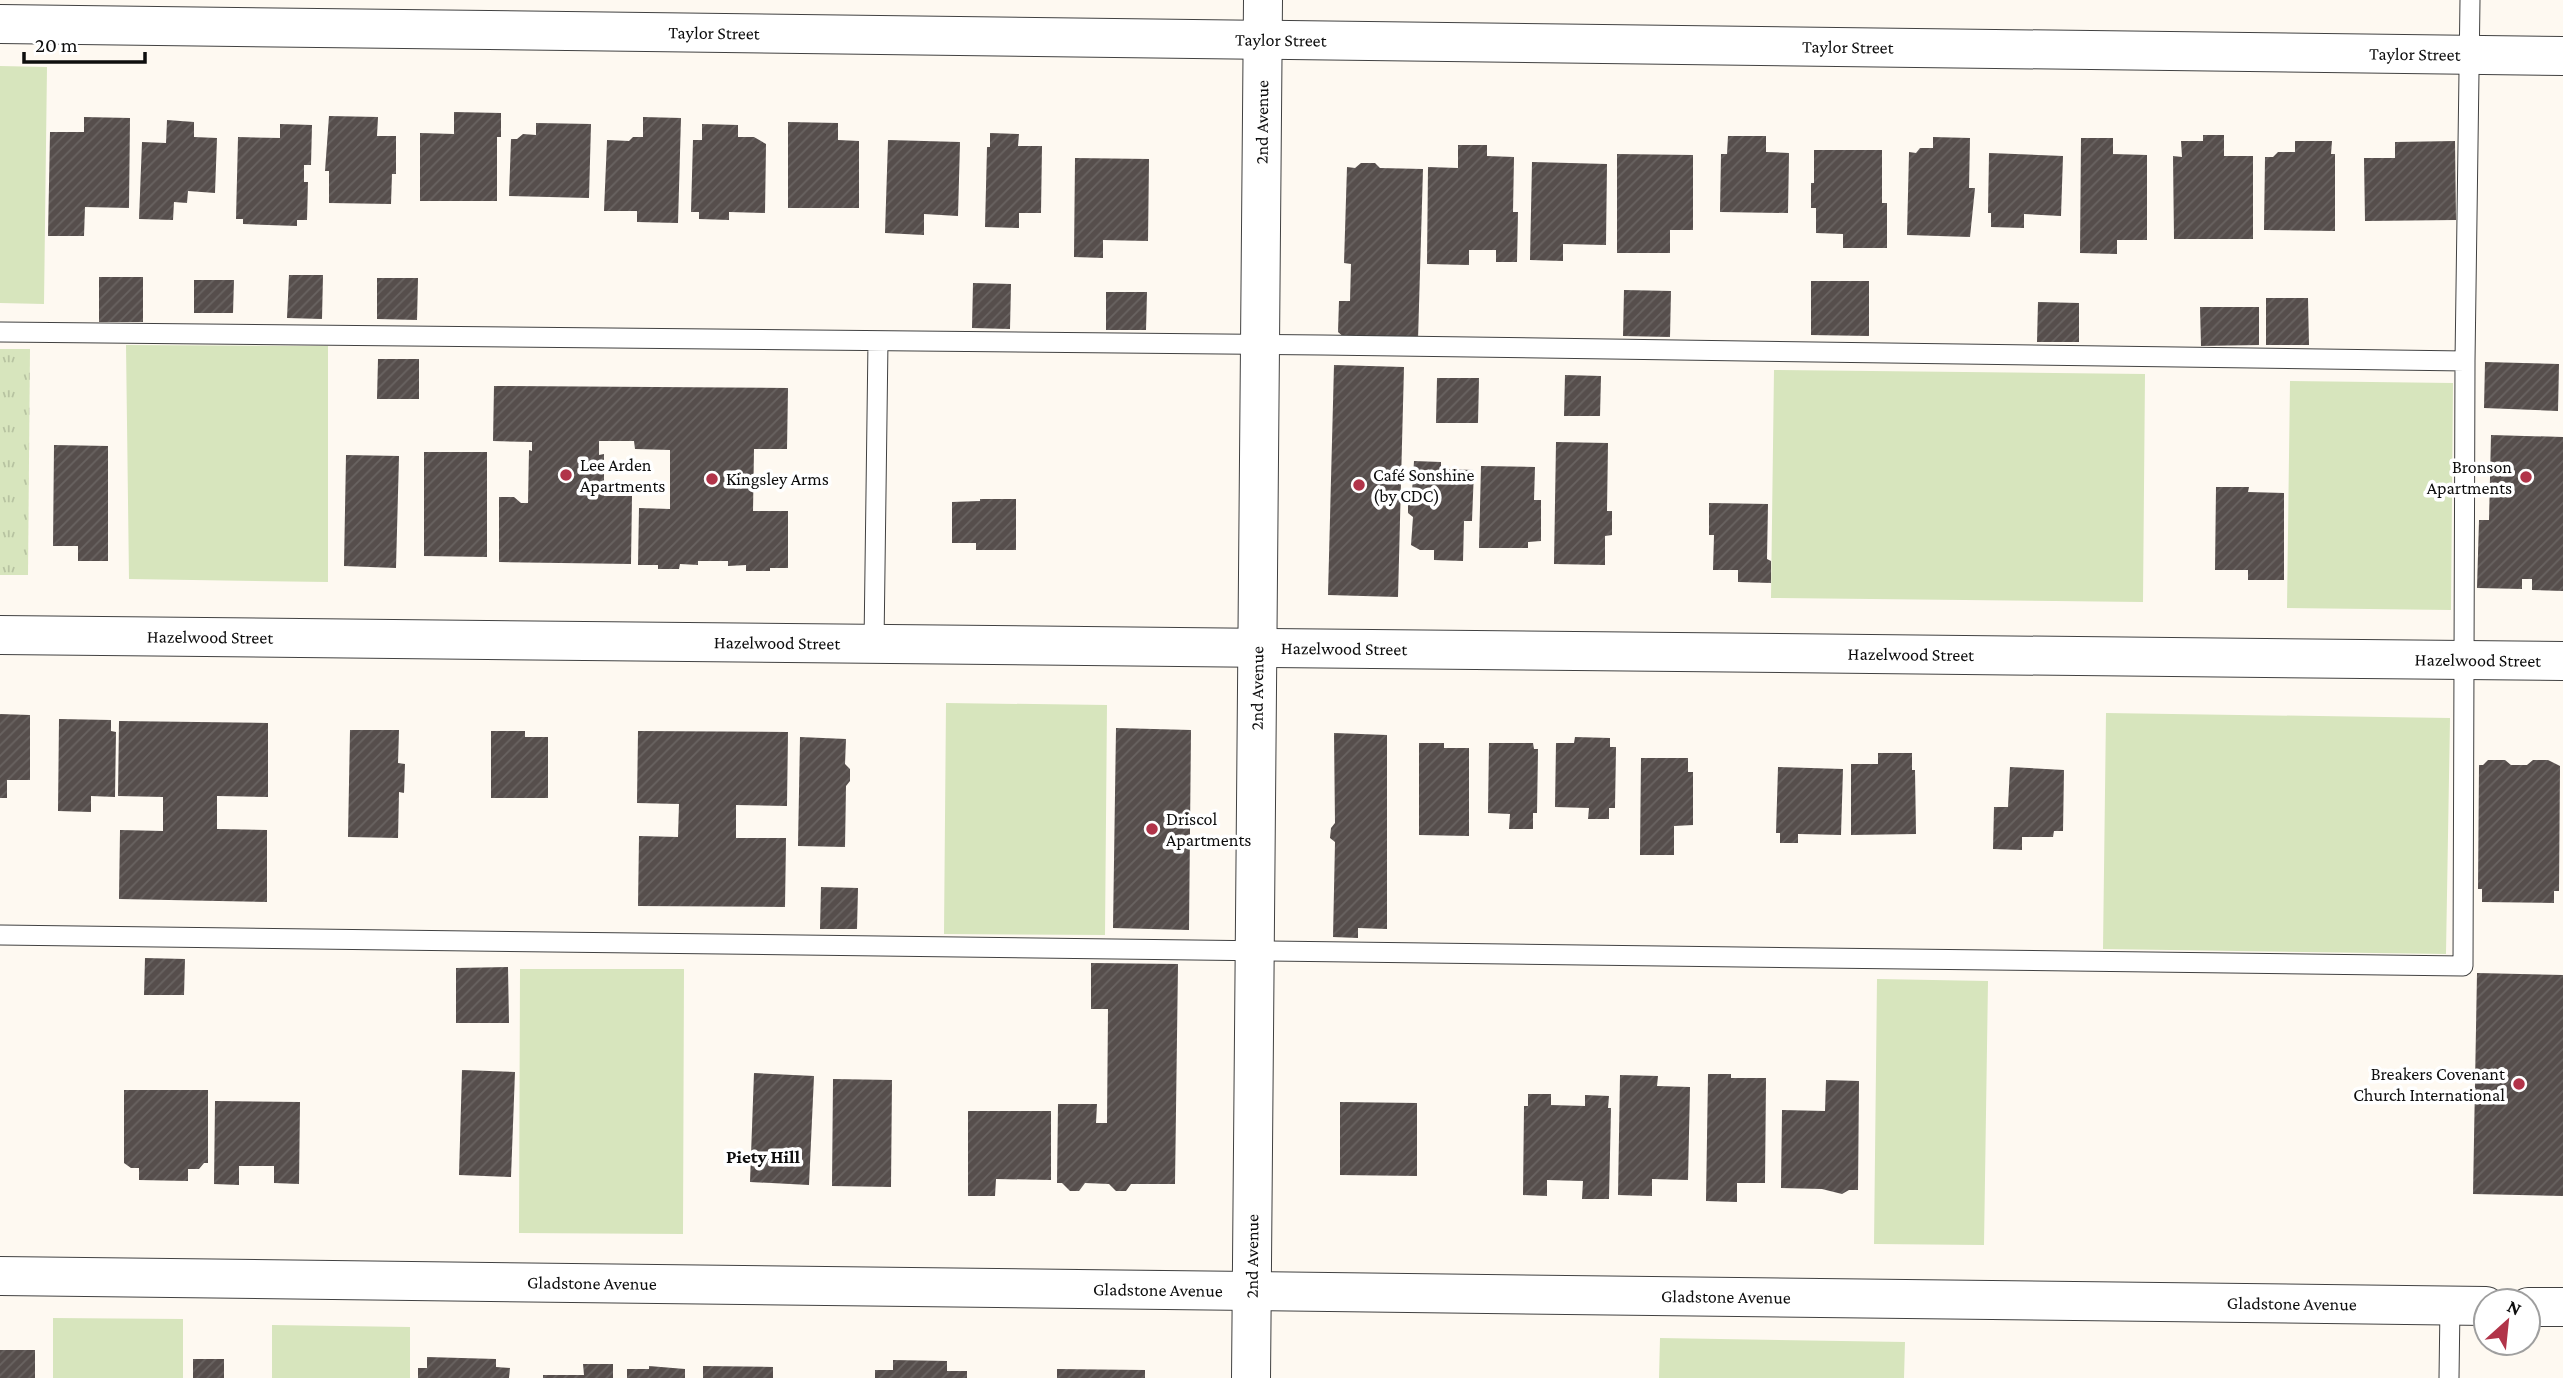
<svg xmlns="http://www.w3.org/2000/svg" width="2563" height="1378" font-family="'Crimson Pro',serif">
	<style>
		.grass { fill: #d7e5bd }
		.park { fill: url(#park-tufts) }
		.building { fill: url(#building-hatch) }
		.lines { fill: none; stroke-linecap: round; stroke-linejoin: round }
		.service-casing { stroke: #414141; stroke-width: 21 }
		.minor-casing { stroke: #414141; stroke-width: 40 }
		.tertiary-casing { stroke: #414141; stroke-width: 40 }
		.service { stroke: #fff; stroke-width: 19 }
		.minor { stroke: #fff; stroke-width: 38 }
		.tertiary { stroke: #fff; stroke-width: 38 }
		.poi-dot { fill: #b13449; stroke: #fff; stroke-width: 2.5 }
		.labels { text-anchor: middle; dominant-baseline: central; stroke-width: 7; stroke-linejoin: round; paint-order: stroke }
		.street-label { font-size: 18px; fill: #0e0e0e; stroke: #fff }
		.poi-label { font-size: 18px; fill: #0e0e0e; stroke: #fff; text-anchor: start }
		.neighbourhood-label { font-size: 19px; font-weight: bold; fill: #0e0e0e; stroke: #fff }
	</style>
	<defs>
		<pattern id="park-tufts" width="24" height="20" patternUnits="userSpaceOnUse" patternTransform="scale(1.75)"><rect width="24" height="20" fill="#d7e5bd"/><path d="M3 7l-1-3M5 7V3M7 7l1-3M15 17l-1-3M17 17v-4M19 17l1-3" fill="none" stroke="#b7c3a1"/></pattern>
		<pattern id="building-hatch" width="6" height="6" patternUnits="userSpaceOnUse" patternTransform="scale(1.75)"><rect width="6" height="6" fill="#564e4c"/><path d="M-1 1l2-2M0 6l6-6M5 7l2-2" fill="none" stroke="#696361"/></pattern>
	</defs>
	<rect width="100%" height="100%" fill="#fef9f1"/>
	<path class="grass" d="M0,66L47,67L44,304L0,303Z
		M126,345L328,346V582L129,579Z
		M1774,370L2145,374L2143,602L1771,598Z
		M2290,381L2453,383L2451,610L2287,608Z
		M946,703L1107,705L1105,935L944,934Z
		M2106,713L2450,718L2446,954L2103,949Z
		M520,969H684L683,1234L519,1233Z
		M1877,979L1988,981L1984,1245L1874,1244Z
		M53,1318L183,1319V1378H53Z
		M272,1325L410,1327V1378H272Z
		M1660,1338L1905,1342L1904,1378H1659Z"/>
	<path class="park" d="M0,349H30L28,575H0Z"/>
	<path class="building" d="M454,112L501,113V137H497V201H420V133L454,134Z
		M329,116L378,117L377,136H396V174H392L391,204L329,203V171H325Z
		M84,117L130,118L129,208L85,207L84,236H48L50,132H84Z
		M643,117L681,118L678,223L637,222V211H604L607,140L629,141L633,137H643Z
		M167,120L194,122V137L217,138L215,193L188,191L187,203L174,202L173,220L139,219L142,142L166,143Z
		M788,122L838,123V140L859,141V208H788Z
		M536,123L591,124L589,198L509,196L511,139H517L523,134L536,135Z
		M280,124L312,125L311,165H304V182H308L307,220H297V226L243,224V219H236L238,137L280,138Z
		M702,124L738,125V137H754L766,144L765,213L729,212V220L699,219V212H691L693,140H702Z
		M990,133L1019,134L1018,146H1042L1041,213H1019V228L985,227L987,147H990Z
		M2203,135H2224V156H2253V239H2174L2173,156L2182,157L2181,141H2203Z
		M1728,136H1766V152L1789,153L1788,213L1720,212L1721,154H1727Z
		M1933,137L1970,138L1969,188H1975L1970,237L1907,235L1909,152L1916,153L1920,148H1933Z
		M2081,138H2113V154L2147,155V240H2117V254L2080,253Z
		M888,140L960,142L958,216L924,214V235L885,233Z
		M2295,141H2332L2331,154H2335V231L2264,230L2265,157H2273L2278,152H2295Z
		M2455,141L2456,220L2365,221L2364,158H2395V142Z
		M1458,145H1487V156L1514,157L1513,212H1518L1517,262H1496V250H1469V265L1427,264L1428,167L1458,168Z
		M1814,150H1882V203H1887V248H1843V234L1816,233V208H1811V183H1814Z
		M1989,153L2063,156L2061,216L2024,214V228L1991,227V213H1988Z
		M1617,154L1693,155V230H1670V253H1617Z
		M1075,158L1149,159L1148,241L1103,240V258L1074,257Z
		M1532,162L1607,164L1606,245L1563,244V261L1530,260Z
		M1361,163H1375L1380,168L1423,169L1418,340L1345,338L1338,332L1339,301H1350L1351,264L1344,263L1347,167L1355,168Z
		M289,275H323L322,319L287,318Z
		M99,277H143V322H99Z
		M377,278H418L417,320L377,319Z
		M194,280H234L233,313H194Z
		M1811,281H1869V336L1811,335Z
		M973,283L1011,284L1010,329L972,328Z
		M1624,290L1671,291L1670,337L1623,336Z
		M1106,292H1147L1146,330H1106Z
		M2266,298H2308L2309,345H2266Z
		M2038,302L2079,303V342H2037Z
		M2200,307H2259V345L2201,346Z
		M378,359H419V399H377Z
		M2485,362L2559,364L2558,411L2484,408Z
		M1334,365L1404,367L1398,597L1328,595Z
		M1565,375L1601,376L1600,416H1564Z
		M1437,378H1479L1478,423H1436Z
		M494,386L788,388L787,449H754L753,511H788V568H770V571H746V565L728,566V561H698V565L680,564L679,569H658V565H638L639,508L670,509V450L635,449L634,441H599V455L604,454V496H632L631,564L499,562V497H514L521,503H528L529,450L532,451V442L493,441Z
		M2491,435L2563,437V591L2532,590V579H2522V589L2477,588L2479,520H2489Z
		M1556,442L1608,443L1607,511H1612V535L1605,536V565L1554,564Z
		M54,445L108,446V561H78V546H53Z
		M424,452H487V557L424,556Z
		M346,455L399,456L396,568L344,566Z
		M1414,461L1441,462V469L1474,470L1472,521H1464L1463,561L1434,560V550H1420L1411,545L1413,517L1408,513V496L1412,492Z
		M1481,466L1535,467L1534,500H1541V541L1528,542V548H1479Z
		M2216,487H2249L2248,492L2284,493V580H2248V570H2215Z
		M980,499H1016V550H976V543H952V502L980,501Z
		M1709,503L1768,504L1767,559L1771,561V583L1738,582V570H1713L1714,535H1709Z
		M0,714L30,715V780H7V798H0Z
		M59,719L111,720V731L116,732L115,797L91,796V812L58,811Z
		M119,721L268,723V797L217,796V829L267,830V902L119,899L120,830L163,831V797L118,796Z
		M1116,728L1191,730L1189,930L1113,928Z
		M350,730H399L398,763L405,764L404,793L399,792L398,838L348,837Z
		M491,731H525V737H548V798H491Z
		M638,731L788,732L787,806L736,805V838H786L785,907L638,906L639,836L678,837L679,804L637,803Z
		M1334,733L1387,735V929L1358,928V938L1333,937L1335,842L1330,838L1331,828L1335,823Z
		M800,737L846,739L845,764L850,769V781L846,786L845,847L798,846Z
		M1575,737L1610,738V747H1616L1615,808H1609V819H1588L1589,808L1555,807L1556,743H1574Z
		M1419,743H1444V748H1469V836L1419,835Z
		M1489,743H1533L1534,749H1538L1537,813H1533V829H1509L1510,814L1488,813Z
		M1878,753H1912V770H1915L1916,834L1851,835V764H1878Z
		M1641,758H1688V772H1693V825L1674,826V855H1640Z
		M2488,760H2505L2511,765H2527L2533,760H2548L2560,766L2559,891H2554V903L2482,902V889H2478L2479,765H2483Z
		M1778,767L1843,769L1841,835L1798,834V843H1780V833H1776Z
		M2010,767L2064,770L2063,831H2054L2053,837H2022V850L1993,849L1994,807H2008Z
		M821,887L858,888L857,929H820Z
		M145,958L185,959L184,995H144Z
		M1091,963L1178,964L1175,1184H1131L1126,1191H1116L1109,1184L1085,1183L1079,1191H1070L1062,1183H1057L1058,1104H1097L1096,1123H1107L1108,1009H1091Z
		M508,967L509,1023H456V968Z
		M2477,973L2563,975V1196L2473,1194Z
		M462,1070L515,1072L511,1177L459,1175Z
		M754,1073L814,1076L809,1185L750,1182Z
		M1708,1074H1731V1078H1766L1765,1183H1737V1202L1706,1201Z
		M1620,1075L1658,1076L1657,1086L1690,1087L1688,1180L1652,1179V1196L1618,1195Z
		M833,1079L892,1080L891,1187L832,1186Z
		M1826,1080L1859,1081L1858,1190H1849L1842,1194L1822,1189L1781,1188L1782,1110L1825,1111Z
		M124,1090H208V1163H204L199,1169H188V1181L139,1180V1168H131L124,1163Z
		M1528,1094H1551V1105L1585,1106V1095L1609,1096L1608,1108H1611L1609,1199H1582L1583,1181L1547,1180V1196L1523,1195L1524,1106H1528Z
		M215,1101L300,1102L299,1184L274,1183V1166H239V1185L214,1184Z
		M1340,1102L1417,1103V1176L1340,1175Z
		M968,1111H1051V1180L996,1179L995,1196H968Z
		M0,1350H35V1378H0Z
		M427,1357L496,1359V1367L510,1368L509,1378H418V1368H427Z
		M193,1359H224V1378H193Z
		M893,1360L947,1361V1371H967V1378H875V1370H893Z
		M583,1364H613V1378H543V1375H584Z
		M649,1366L685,1369V1378H627V1369H649Z
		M703,1366L773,1367V1378H703Z
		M1057,1369L1145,1370V1378H1057Z"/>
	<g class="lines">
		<g class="service-casing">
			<path id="service" d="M0,332L1322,345L2465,361
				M874,644L878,341
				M0,935L2463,966L2465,361L2470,0
				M2449,1378L2450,1306"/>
		</g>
		<g class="minor-casing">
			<g id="minor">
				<path id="s1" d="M0,24L2563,56"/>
				<path id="s2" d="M0,635L2563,661"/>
				<path id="s3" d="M0,1276L2486,1306"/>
				<path d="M2528,1307H2563"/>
			</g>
		</g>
		<g class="tertiary-casing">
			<g id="tertiary">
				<path id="s4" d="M1251,1378L1263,0"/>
			</g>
		</g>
		<use href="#service" class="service"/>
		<use href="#minor" class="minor"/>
		<use href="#tertiary" class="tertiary"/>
	</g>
	<g class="poi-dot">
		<circle cx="566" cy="475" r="7"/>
		<circle cx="2526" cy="477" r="7"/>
		<circle cx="712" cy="479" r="7"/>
		<circle cx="1359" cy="485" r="7"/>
		<circle cx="1152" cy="829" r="7"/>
		<circle cx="2519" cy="1084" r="7"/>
	</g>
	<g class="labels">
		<g class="street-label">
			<text stroke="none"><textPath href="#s1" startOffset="714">Taylor Street</textPath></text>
			<text stroke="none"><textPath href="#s1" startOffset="1281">Taylor Street</textPath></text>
			<text stroke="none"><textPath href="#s1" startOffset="1848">Taylor Street</textPath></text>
			<text stroke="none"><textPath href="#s1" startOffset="2415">Taylor Street</textPath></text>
			<text stroke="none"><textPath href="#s4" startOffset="1256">2nd Avenue</textPath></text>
			<text stroke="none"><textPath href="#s2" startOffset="210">Hazelwood Street</textPath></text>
			<text stroke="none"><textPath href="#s2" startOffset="777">Hazelwood Street</textPath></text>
			<text stroke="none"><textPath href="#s2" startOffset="1344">Hazelwood Street</textPath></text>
			<text stroke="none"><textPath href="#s2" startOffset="1911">Hazelwood Street</textPath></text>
			<text stroke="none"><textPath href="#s2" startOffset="2478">Hazelwood Street</textPath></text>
			<text stroke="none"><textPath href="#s4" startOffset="690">2nd Avenue</textPath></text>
			<text stroke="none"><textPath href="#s4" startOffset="122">2nd Avenue</textPath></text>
			<text stroke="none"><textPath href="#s3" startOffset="592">Gladstone Avenue</textPath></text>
			<text stroke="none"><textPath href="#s3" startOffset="1158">Gladstone Avenue</textPath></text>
			<text stroke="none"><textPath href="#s3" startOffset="1726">Gladstone Avenue</textPath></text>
			<text stroke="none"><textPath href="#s3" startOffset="2292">Gladstone Avenue</textPath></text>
		</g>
		<g class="poi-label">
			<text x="580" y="465">Lee Arden<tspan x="580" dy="21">Apartments</tspan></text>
			<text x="2512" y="467" text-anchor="end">Bronson<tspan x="2512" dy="21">Apartments</tspan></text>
			<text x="1373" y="475">Café Sonshine<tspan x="1373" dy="21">(by CDC)</tspan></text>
			<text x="726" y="479">Kingsley Arms</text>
			<text x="1166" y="819">Driscol<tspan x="1166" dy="21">Apartments</tspan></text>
			<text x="2505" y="1074" text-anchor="end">Breakers Covenant<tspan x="2505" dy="21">Church International</tspan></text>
		</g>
		<g class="neighbourhood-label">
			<text x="763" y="1156">Piety Hill</text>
		</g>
	</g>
	<g transform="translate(2507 1322) rotate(27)"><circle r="33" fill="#ffffff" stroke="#9f9f9f" stroke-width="2"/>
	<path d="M0-5L12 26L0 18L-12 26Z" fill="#b13449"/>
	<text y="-10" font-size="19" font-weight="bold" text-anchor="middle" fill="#0e0e0e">N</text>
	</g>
	<path d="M24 52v10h121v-10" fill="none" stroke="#0e0e0e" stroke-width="3.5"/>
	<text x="35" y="52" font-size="21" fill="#0e0e0e" stroke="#ffffff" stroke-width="5" paint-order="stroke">20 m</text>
</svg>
